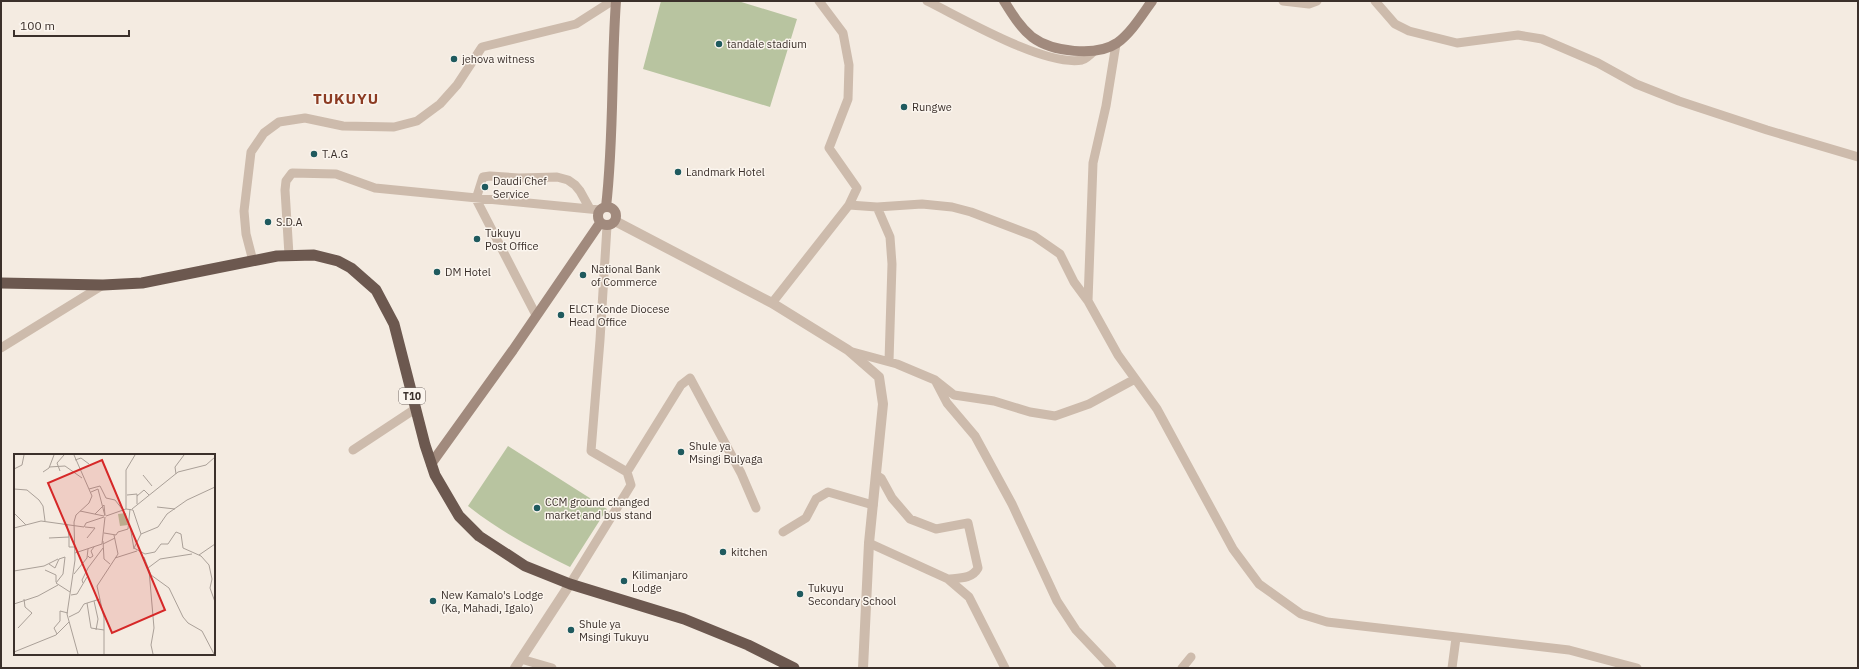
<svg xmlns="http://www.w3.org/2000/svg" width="1859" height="669" font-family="'IBM Plex Sans',sans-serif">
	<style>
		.green { fill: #b8c4a0 }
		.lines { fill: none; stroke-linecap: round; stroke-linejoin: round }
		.minor { stroke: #cdbbac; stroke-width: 9 }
		.tertiary { stroke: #cdbbac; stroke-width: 10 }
		.secondary { stroke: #a18a7d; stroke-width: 10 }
		.trunk { stroke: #6c584f; stroke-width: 11 }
		.poi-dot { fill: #1f5a5e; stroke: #fbf5ee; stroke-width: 1.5 }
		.labels { text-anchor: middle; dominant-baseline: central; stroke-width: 3; stroke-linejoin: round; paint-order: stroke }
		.shield { fill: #fbf5ee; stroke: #756b66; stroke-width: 1 }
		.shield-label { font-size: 10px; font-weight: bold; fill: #3b302b }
		.poi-label { font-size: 11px; fill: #3b302b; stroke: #fbf5ee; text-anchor: start }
		.district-label { font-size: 15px; font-weight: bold; letter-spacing: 1px; fill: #8c3b22; stroke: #fbf5ee }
		.inset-road { fill: none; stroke: #aaa098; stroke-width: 1 }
		.view { fill: #d62828; fill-opacity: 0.15; stroke: #d62828; stroke-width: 2 }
		.inset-edge { fill: none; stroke: #3b302b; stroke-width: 2 }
	</style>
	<rect width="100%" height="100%" fill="#f4ebe1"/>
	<path class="green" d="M661,1H738L797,19L770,107L643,69Z
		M508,446L607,509L570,567C533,549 501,532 468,506Z"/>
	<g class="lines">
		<path class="minor" d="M927,1C962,18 1045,67 1082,60C1086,59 1091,54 1094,51
			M1283,1L1309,4L1317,1
			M1375,1L1395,24L1409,31L1457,43L1518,35L1542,39L1598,63L1636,84L1679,101L1767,130L1858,157
			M849,205L877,207L922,204L952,207L971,212L1034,236L1060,254L1074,282L1088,301L1118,355L1157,409L1233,549L1259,584L1301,614L1327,622L1569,650L1637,668
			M877,207L890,237L892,264L889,361
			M289,255L285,190L286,181L292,173L336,174L375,188L600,210
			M253,261L246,234L244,211L251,152L264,133L279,122L305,118L343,126L394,127L417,121L440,104L457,85L482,47L576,24L612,1
			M1088,301L1093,163L1106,106L1116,44
			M772,303L849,205L857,188L829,148L848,99L849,65L843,33L819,1
			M536,315L476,199L483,177L490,176L519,178L557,177L568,180L575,185L580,191L590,209
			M1,348L103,285
			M849,351L897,364L935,380L954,395L994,401L1030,412L1055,416L1089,404L1135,379
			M935,380L947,403L975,436L1012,504L1057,601L1076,630L1112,668
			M353,450L415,409
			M627,472L681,385L690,378L741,473L756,508
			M876,475L881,478L892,498L910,519L936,529L968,523L978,568C972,579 960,578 948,579
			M783,532L806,518L816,499L828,492L873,505
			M869,543L948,579L969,597L1005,668
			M570,584L631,485L627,472L591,451L600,340L607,226
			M521,659L552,668
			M1182,668L1191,657
			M1452,668L1456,638"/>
		<path class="tertiary" d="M615,221L772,303L848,350L879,377L883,404L869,543L863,668
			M515,668L570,584"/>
		<path class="secondary" d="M1004,1C1012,14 1020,27 1032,37C1052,52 1096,57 1117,43C1131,33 1142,15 1152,1
			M598 216a9 9 0 1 1 18 0a9 9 0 1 1-18 0Z
			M606,207C614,139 611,70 616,1
			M431,464L513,350L600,223"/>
		<path class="trunk" d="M1,283L103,285L142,283L277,256L314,255L338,261L351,268L376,290L394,324L425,445L435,475L459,516L479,536L525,566L570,584L684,619L748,645L794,668"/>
	</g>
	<g class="poi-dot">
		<circle cx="719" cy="44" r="4"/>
		<circle cx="454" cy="59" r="4"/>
		<circle cx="904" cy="107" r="4"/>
		<circle cx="314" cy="154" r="4"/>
		<circle cx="678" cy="172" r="4"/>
		<circle cx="485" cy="187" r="4"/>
		<circle cx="268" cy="222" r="4"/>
		<circle cx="477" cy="239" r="4"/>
		<circle cx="437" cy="272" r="4"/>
		<circle cx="583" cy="275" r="4"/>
		<circle cx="561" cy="315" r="4"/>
		<circle cx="681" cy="452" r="4"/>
		<circle cx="537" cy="508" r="4"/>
		<circle cx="723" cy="552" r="4"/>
		<circle cx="624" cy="581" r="4"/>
		<circle cx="800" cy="594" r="4"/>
		<circle cx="433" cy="601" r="4"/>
		<circle cx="571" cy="630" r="4"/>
	</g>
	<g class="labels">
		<rect class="shield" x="399" y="388" width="26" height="16" rx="3"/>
		<g class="shield-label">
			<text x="412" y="396">T10</text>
		</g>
		<g class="poi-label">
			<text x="727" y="44">tandale stadium</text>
			<text x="462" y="59">jehova witness</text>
			<text x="912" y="107">Rungwe</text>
			<text x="322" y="154">T.A.G</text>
			<text x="686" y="172">Landmark Hotel</text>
			<text x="493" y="181">Daudi Chef<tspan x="493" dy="13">Service</tspan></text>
			<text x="276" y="222">S.D.A</text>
			<text x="485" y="233">Tukuyu<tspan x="485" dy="13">Post Office</tspan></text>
			<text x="591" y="269">National Bank<tspan x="591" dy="13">of Commerce</tspan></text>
			<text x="445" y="272">DM Hotel</text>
			<text x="569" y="309">ELCT Konde Diocese<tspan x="569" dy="13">Head Office</tspan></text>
			<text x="689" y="446">Shule ya<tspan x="689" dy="13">Msingi Bulyaga</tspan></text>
			<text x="545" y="502">CCM ground changed<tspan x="545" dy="13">market and bus stand</tspan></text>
			<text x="731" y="552">kitchen</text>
			<text x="632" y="575">Kilimanjaro<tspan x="632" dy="13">Lodge</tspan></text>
			<text x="808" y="588">Tukuyu<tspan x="808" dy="13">Secondary School</tspan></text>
			<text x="441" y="595">New Kamalo's Lodge<tspan x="441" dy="13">(Ka, Mahadi, Igalo)</tspan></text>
			<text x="579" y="624">Shule ya<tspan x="579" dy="13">Msingi Tukuyu</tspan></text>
		</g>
		<g class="district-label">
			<text x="346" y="98">TUKUYU</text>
		</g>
	</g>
	<g transform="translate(14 454)">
		<rect width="201" height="201" fill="#f4ebe1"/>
		<path d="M112,59L114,71L106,72L104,60Z" fill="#b8c4a0"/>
		<path class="inset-road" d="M60,1L78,42L75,49L62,61L60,68L61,106L53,160L64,200M61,6L67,4L75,10M35,13L51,12L68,24M0,15L8,11L10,1M46,17L43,9L50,1M29,18L35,14L40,1M162,20L161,13L170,1M129,21L138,32M0,35L13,36L25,46L29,52L31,67M75,35L86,32L92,44L101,46L109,56M77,38L84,35L91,62M113,41L123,40V50M123,42L130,36L135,41M143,53L161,55M112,55V16L121,1M118,55L164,18L192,11L201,3M66,57L90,62M0,59L12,71M81,60L90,51L91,61M92,62L112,55L119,56L127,80L120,94L131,100L141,98L147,90H154L162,78L167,80L169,94L187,102L195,111L198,125L196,134L201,148M53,70L55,83M116,72L120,95M71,73L81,74L73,84M0,74L27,67L70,73L72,69L90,63M90,79L102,81L104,78L114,75L116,55M127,80L144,73L153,60L173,46L201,33M35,84L55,83V93H61M89,87L90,105L96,110M89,90L101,84M61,99L88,90L91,63M185,101L201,90M74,102L76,104L79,102L77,97L80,93M130,103L137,121L155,134L169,163L174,169L188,177L200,200M101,104L123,97M35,110L41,114L45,105L51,103L49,120L42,129L56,138M134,114L146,105L178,100M31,116L42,121V128M135,116L140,174L137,191L139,200M0,117L30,112L44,105M60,120L73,104L74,95M69,129L68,126L74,114L89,94M57,141L63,140L73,123M80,147L84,165L82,176M73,149L77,174L90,176M0,150L24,142L44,131M55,163L65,158L70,150L86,145M4,174L18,159L11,153L10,145M43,180L40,174L46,167V157L54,159M0,198L42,181L55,168M90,200V164L83,132L104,100L100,81"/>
		<path class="view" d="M88,6L151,156L98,179L34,29Z"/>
		<rect width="201" height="201" class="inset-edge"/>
	</g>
	<rect width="1859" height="669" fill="none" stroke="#3b302b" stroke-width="4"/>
	<path d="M14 30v6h115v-6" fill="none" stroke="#3b302b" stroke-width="2"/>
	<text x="20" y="30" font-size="12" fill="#3b302b" stroke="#fbf5ee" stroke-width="3" paint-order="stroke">100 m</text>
</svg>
